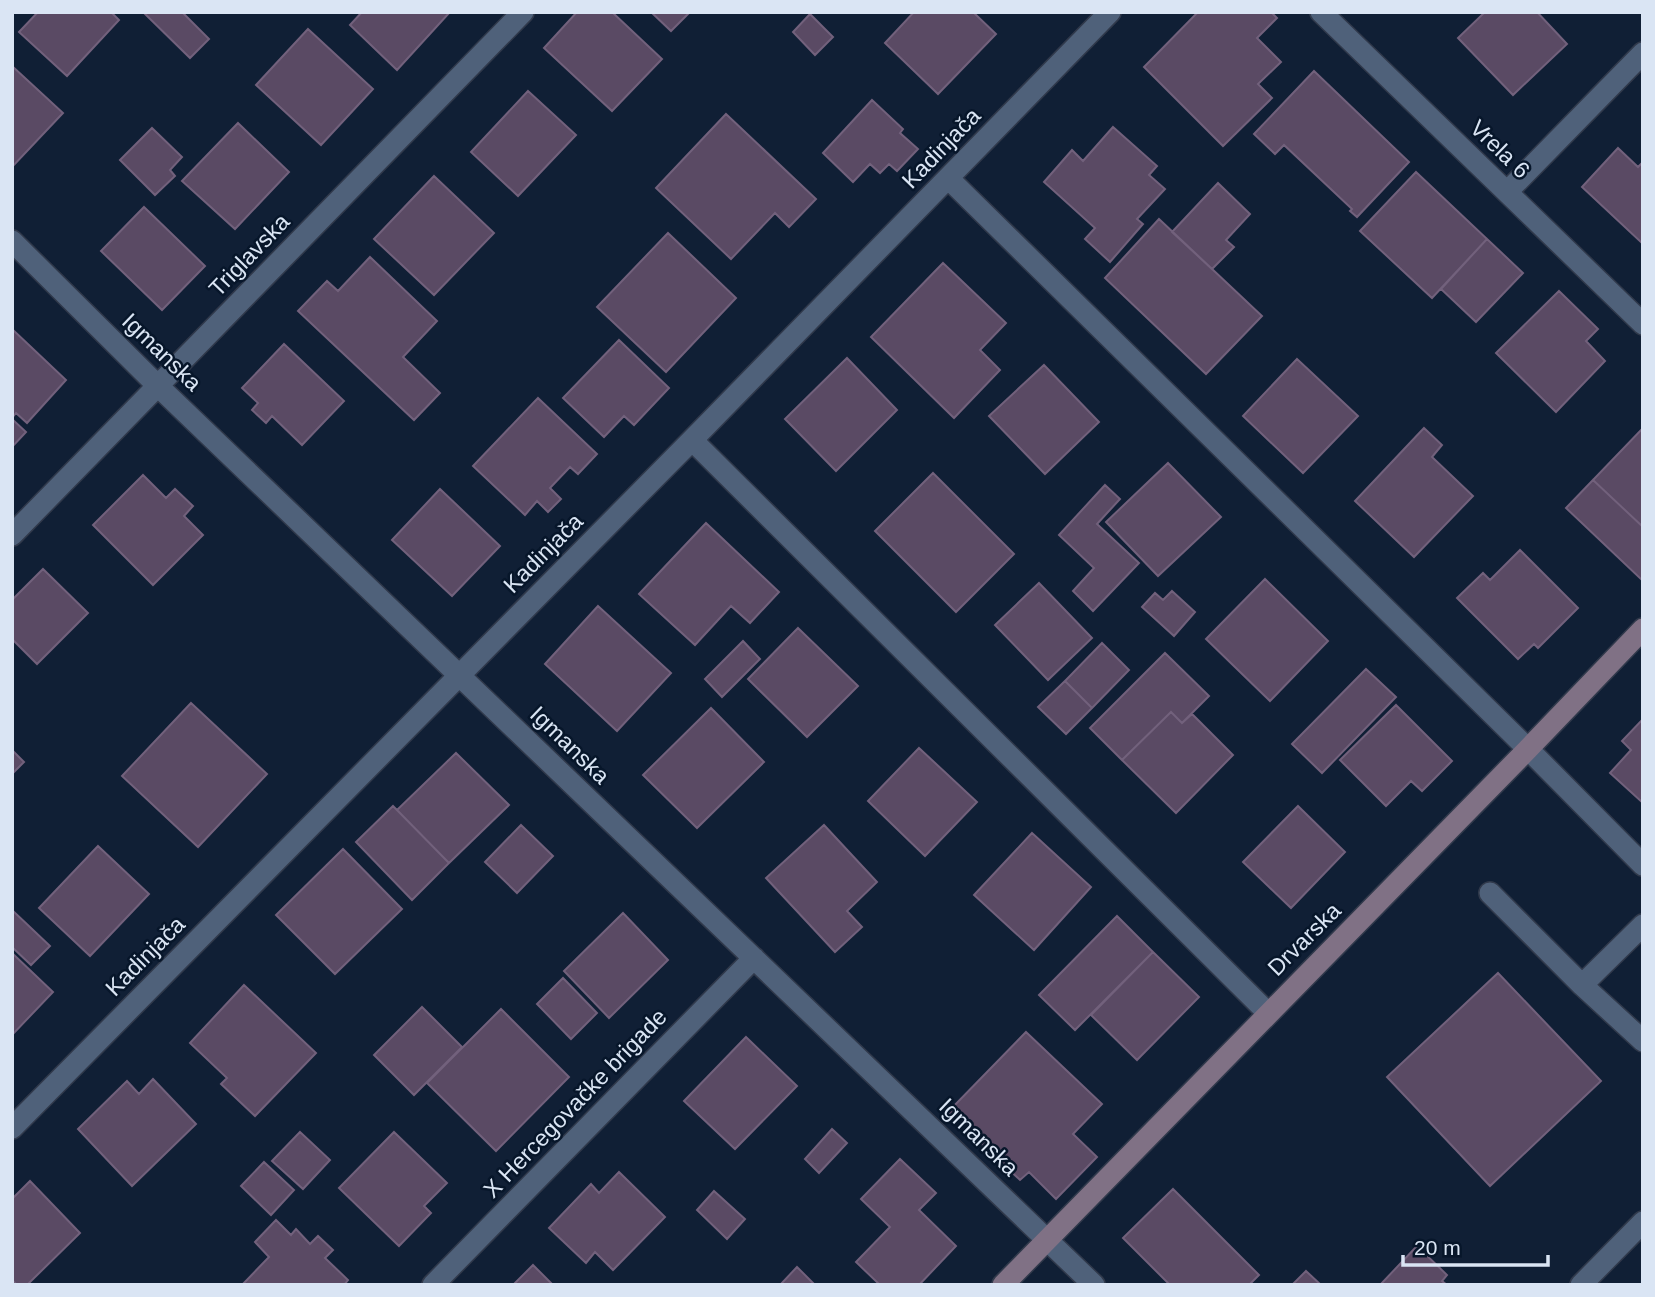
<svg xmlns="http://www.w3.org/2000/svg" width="1655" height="1297" font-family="Helvetica,sans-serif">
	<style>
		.building { fill: #5a4a64; stroke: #72617c; stroke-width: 2 }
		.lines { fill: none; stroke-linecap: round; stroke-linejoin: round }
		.lane-casing { stroke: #30394b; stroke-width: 24 }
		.street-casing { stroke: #30394b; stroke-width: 24 }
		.secondary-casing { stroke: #30394b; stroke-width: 24 }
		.lane { stroke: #4f617a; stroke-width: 21 }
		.street { stroke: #4f617a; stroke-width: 21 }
		.secondary { stroke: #807185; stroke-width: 21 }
		.labels { text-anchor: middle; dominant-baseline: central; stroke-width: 5; stroke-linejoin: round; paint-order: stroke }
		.street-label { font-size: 23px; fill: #dae5f4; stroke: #07162a }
	</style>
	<rect width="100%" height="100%" fill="#101f35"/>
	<path class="building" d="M38,12H111L119,20L67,76L19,32Z
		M143,12H182L209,39L190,58Z
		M362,12H450L397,70L350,25Z
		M577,12H612L662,59L612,111L544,48Z
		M651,12H690L671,31Z
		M914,12H973L996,34L938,94L885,43Z
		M1198,12H1271L1277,18L1257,38L1281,62L1258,84L1272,98L1223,146L1144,67Z
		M1485,12H1537L1567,44L1513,95L1458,38Z
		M810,14L833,37L815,55L793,32Z
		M308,29L373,89L321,145L256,85Z
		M12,66L63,113L12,167Z
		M1314,71L1409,162L1357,217L1350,211L1352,209L1284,145L1275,154L1254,134Z
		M528,91L576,135L518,196L471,152Z
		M872,100L903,129L900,133L918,149L897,171L889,164L880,173L870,164L853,182L823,153Z
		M726,114L816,199L789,227L775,213L731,259L656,188Z
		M238,123L289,172L235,229L182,181Z
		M1113,127L1157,166L1149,175L1165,189L1137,219L1143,224L1110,262L1085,239L1095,228L1044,182L1072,150L1083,161Z
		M152,128L182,157L170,170L175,176L155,195L120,160Z
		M1618,148L1638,167L1643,162V244L1582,187Z
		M1416,172L1487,239L1432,298L1360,231Z
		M434,176L494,233L434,295L374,239Z
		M1218,183L1250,214L1226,240L1234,247L1212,269L1172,232Z
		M144,207L205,266L162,310L101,251Z
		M1159,219L1262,316L1206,374L1105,278Z
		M668,233L736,298L666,372L597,307Z
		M1487,239L1523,273L1476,322L1441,289Z
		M370,257L437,321L403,357L440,393L414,420L298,311L327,281L338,291Z
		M943,263L1006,323L980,350L1000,370L954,418L871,337Z
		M1559,291L1598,329L1586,341L1605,361L1556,412L1496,353Z
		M12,329L66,380L27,423L16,413L12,418Z
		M619,340L669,388L634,425L624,416L604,437L563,398Z
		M284,344L344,401L302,445L272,416L266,423L252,410L258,403L242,388Z
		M847,358L897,410L836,471L785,419Z
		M1297,359L1358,416L1303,473L1243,416Z
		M1044,365L1099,422L1045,474L989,416Z
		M538,398L597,454L578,474L570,467L550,488L561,499L548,512L537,501L525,515L473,466Z
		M12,419L26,432L12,447Z
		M1424,428L1442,445L1432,457L1473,496L1414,557L1355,501Z
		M1643,428V527L1593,480Z
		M1168,463L1221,517L1158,576L1106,522Z
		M933,473L1014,554L956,612L875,531Z
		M143,475L166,498L175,489L193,506L184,516L203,535L153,585L93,525Z
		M1593,480L1643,527V581L1566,508Z
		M1105,485L1120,499L1097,524L1139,563L1093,611L1073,591L1094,568L1059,535Z
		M440,489L500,546L452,596L392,540Z
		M706,523L779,592L750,623L731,606L695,645L639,594Z
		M1520,550L1578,608L1538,648L1534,644L1518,659L1457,598L1483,573L1490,580Z
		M43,569L88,613L37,664L12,639V600Z
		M1265,579L1328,641L1270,701L1206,639Z
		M1039,583L1092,638L1048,680L995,625Z
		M1172,591L1195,612L1174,636L1142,607L1155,593L1163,600Z
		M598,606L671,673L617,731L545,664Z
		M798,628L858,686L807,737L748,679Z
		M743,641L760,659L722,697L705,679Z
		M1102,643L1129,670L1092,708L1065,681Z
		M1165,653L1209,696L1182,723L1171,712L1122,760L1090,728Z
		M1366,669L1396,697L1322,773L1292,744Z
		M1065,681L1092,708L1066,734L1038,707Z
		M191,703L267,774L198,847L122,776Z
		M1396,705L1452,761L1422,791L1411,781L1386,806L1340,760Z
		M711,708L764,762L697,828L643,775Z
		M1171,712L1182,723L1192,714L1233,755L1176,813L1122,760Z
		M1643,719V803L1610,773L1631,750L1622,741Z
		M919,748L977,802L925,856L868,801Z
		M12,750L24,762L12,774Z
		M456,753L509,805L449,863L397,810Z
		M393,806L449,863L412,900L356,842Z
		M1298,806L1345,852L1291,908L1243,862Z
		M521,825L553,856L517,893L485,862Z
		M824,825L877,882L847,911L862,927L835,952L766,878Z
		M1032,833L1091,887L1034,950L974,895Z
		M98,846L149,894L90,956L39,908Z
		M343,849L402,909L335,974L276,915Z
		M12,910L50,946L31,965L12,947Z
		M623,913L668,960L609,1018L564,971Z
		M1117,916L1153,952L1075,1030L1039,995Z
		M1153,952L1199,997L1137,1060L1091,1015Z
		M12,953L53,992L12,1035Z
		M1498,973L1601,1081L1490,1186L1387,1077Z
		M563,978L597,1013L571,1039L537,1004Z
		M244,985L316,1053L255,1116L221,1084L227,1078L190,1043Z
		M422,1007L462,1047L414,1095L374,1055Z
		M501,1009L569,1077L496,1151L427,1083Z
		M1026,1032L1102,1104L1073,1134L1097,1157L1056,1199L1029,1172L1020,1180L948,1112Z
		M746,1037L797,1086L735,1149L684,1101Z
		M153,1079L196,1124L132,1186L78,1129L127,1081L139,1094Z
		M832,1129L847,1143L819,1173L805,1159Z
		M300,1132L330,1160L303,1189L272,1161Z
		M394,1132L447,1183L424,1206L431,1213L399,1246L339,1188Z
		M900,1159L936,1193L919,1210L956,1246L919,1285H880L856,1262L890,1227L861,1199Z
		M264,1162L294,1190L271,1215L241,1186Z
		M619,1172L665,1217L613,1270L595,1252L586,1263L549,1228L591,1184L599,1193Z
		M30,1181L80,1233L27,1285H17L12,1280V1199Z
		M1173,1189L1259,1275L1249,1285H1170L1123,1238Z
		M714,1191L745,1219L727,1239L697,1210Z
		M276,1220L291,1235L296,1229L310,1244L318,1236L333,1250L325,1258L348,1280L344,1285H242L269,1257L255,1242Z
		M1417,1246L1447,1275L1442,1281L1447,1285H1380Z
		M533,1265L553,1285H513Z
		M797,1267L815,1285H780Z
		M1306,1271L1321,1285H1292Z"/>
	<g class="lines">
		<g class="lane-casing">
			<path id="lane" d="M1490,893L1582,985L1643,1041
				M1582,985L1643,925"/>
		</g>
		<g class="street-casing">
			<path id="street" d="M1321,12L1643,324
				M948,178L1528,749L1643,865
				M1507,192L1643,53
				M12,241L158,386L1094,1285
				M692,440L1268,1013
				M12,535L523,12
				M12,1128L692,440L1110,12
				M433,1285L754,958
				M1581,1285L1643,1222"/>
		</g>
		<g class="secondary-casing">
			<path id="secondary" d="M1003,1285L1528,749L1643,629"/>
		</g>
		<use href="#lane" class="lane"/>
		<use href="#street" class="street"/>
		<use href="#secondary" class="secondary"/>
	</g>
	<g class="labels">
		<g class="street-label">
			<text transform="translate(941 148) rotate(-46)">Kadinjača</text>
			<text transform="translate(1500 149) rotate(44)">Vrela 6</text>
			<text transform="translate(249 255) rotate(-46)">Triglavska</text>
			<text transform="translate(162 352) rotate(44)">Igmanska</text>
			<text transform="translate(543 553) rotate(-45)">Kadinjača</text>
			<text transform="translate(570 745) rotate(44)">Igmanska</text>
			<text transform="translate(1304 939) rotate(-45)">Drvarska</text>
			<text transform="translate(145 956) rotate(-45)">Kadinjača</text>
			<text transform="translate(575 1103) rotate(-46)">X Hercegovačke brigade</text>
			<text transform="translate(979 1137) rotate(44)">Igmanska</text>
		</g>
	</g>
	<rect width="1655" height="1297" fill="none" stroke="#dae5f4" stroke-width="28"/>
	<path d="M1403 1255v10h145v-10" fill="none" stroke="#dae5f4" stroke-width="3.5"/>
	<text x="1414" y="1255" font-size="21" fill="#dae5f4" stroke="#07162a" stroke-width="5" paint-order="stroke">20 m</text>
</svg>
